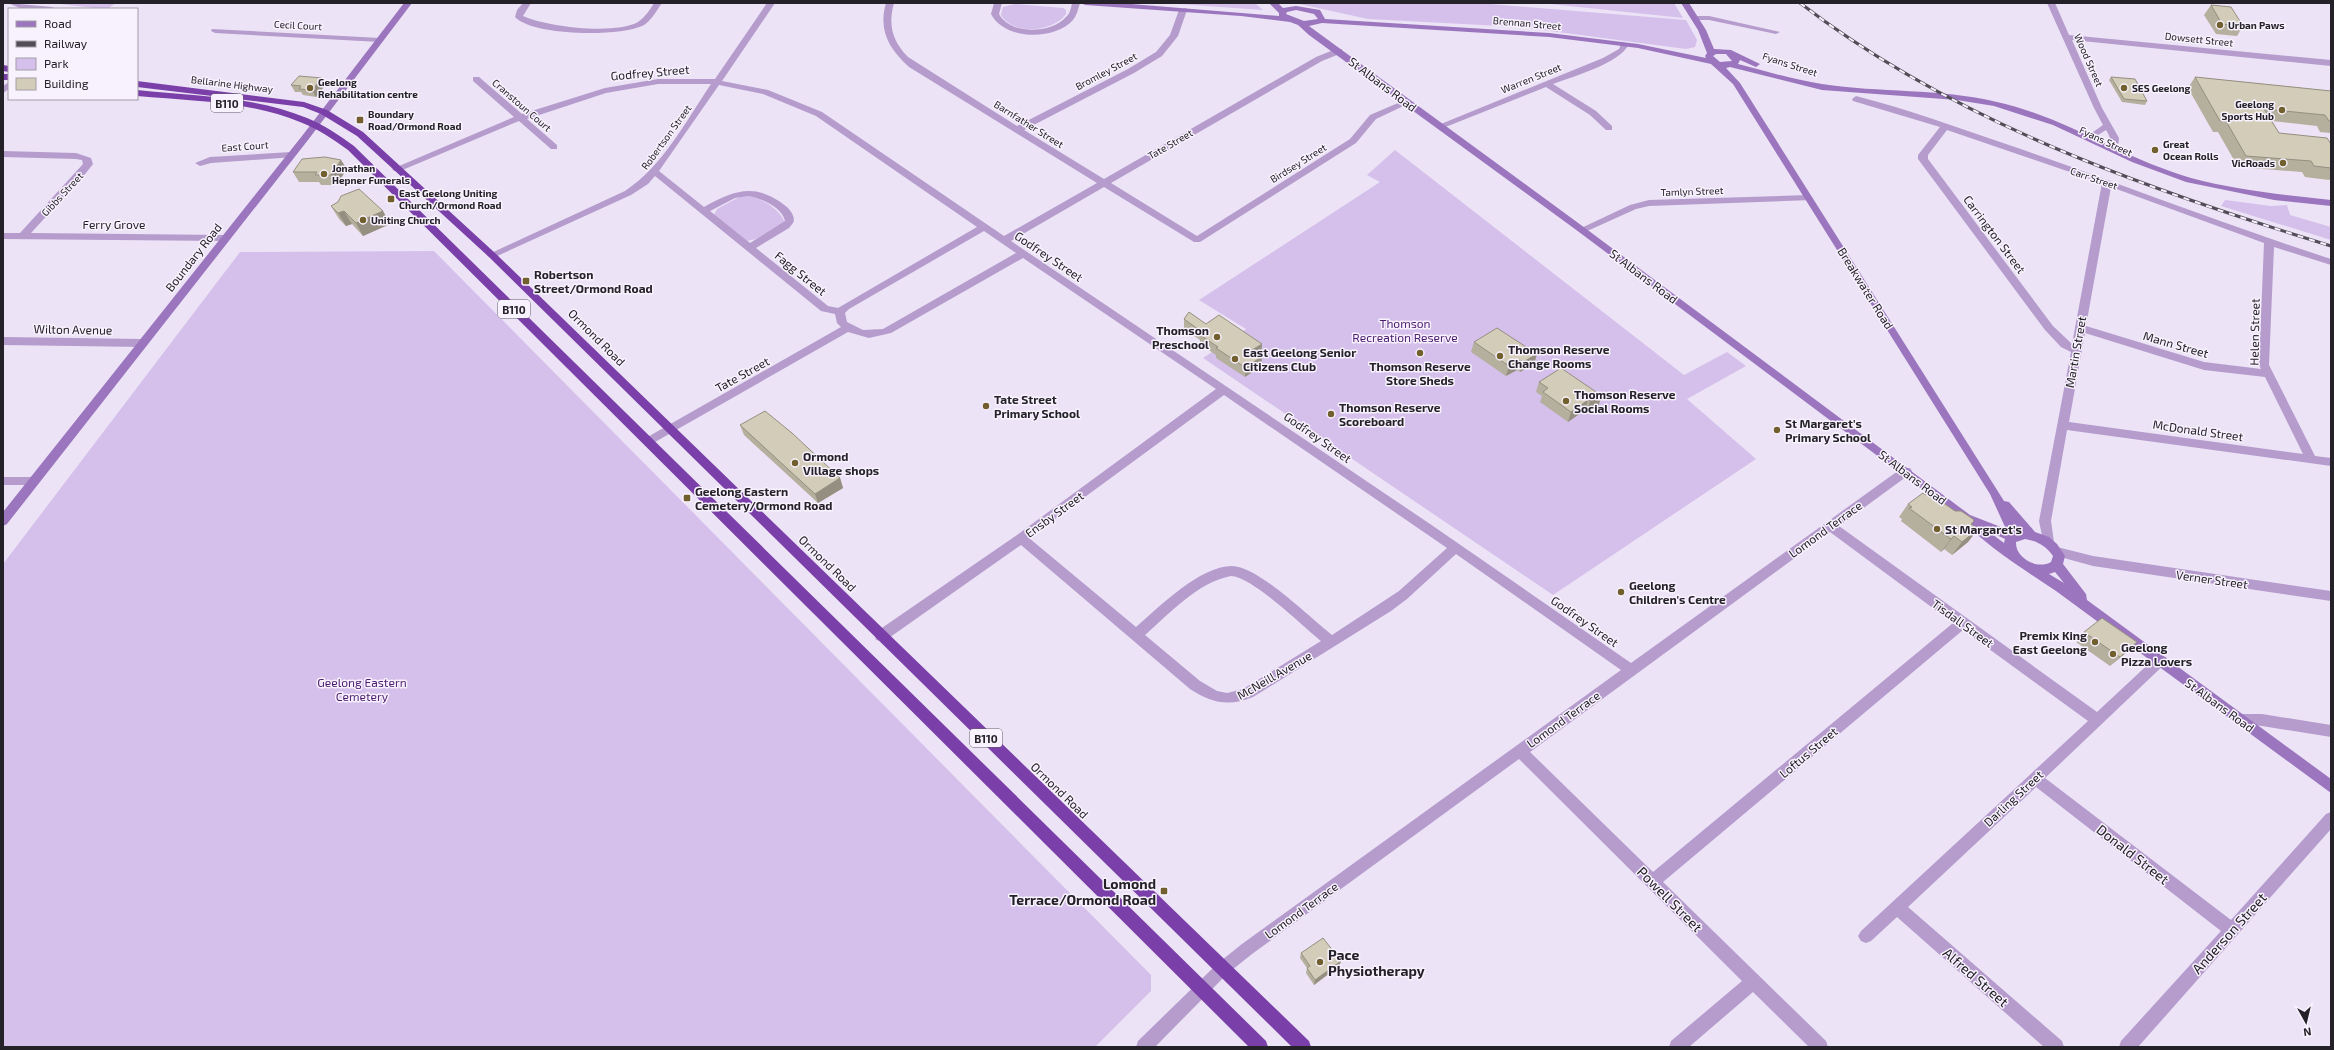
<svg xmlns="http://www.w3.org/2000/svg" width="2334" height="1050" font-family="'Exo 2',sans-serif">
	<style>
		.green { fill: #d5c0eb }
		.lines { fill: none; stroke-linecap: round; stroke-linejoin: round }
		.street { fill: #b59ccd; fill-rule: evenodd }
		.secondary { fill: #9b76be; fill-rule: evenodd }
		.highway { fill: #7a3fa8; fill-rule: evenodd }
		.rail-casing { stroke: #524d57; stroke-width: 3 }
		.rail { stroke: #f8f2fe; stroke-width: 2; stroke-dasharray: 6; stroke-linecap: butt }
		.wall { fill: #b5af9e }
		.shaded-wall { fill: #948f81 }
		.building { fill: #d3ccb8; stroke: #948f81 }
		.poi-dot { fill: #715f2d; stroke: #f8f2fe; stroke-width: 1.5 }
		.labels { text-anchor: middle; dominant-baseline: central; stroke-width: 3; stroke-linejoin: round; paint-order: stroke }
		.far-street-label { font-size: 10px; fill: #252128; stroke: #f8f2fe }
		.far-poi-label { font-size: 10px; font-weight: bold; fill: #252128; stroke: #f8f2fe; text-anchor: start }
		.shield { fill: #f8f2fe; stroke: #646068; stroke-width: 1 }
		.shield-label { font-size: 11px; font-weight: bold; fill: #252128 }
		.street-label { font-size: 12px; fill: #252128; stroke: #f8f2fe }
		.poi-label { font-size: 12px; font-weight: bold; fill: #252128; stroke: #f8f2fe; text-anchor: start }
		.park-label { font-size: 12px; fill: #4c1d6e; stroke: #f8f2fe }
		.near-street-label { font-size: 14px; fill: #252128; stroke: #f8f2fe }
		.near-poi-label { font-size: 14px; font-weight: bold; fill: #252128; stroke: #f8f2fe; text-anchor: end }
	</style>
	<rect width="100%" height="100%" fill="#ece3f6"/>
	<path class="green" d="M52,3H116L107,9H102Z
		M1165,3H1255L1263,10Z
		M1295,3H1478L1686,20L1697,40L1695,47L1686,49L1520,27L1368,19Z
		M1541,3H1674L1683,18Z
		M1015,4L1063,8L1066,10V14C1053,32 1013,36 1001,15L1003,7Z
		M1395,150L1684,375L1727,352L1746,366L1687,399L1756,459L1553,595L1203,358L1246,329L1199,300L1380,182L1367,175Z
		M743,195C758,196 780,208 785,223L756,239L747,241L714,215L717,209Z
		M2225,200L2271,206L2287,205L2290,215L2331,227V240L2221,206Z
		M434,251L1151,975V991L1095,1047H3V564L240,252Z"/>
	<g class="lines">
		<path class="street" d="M8,3L52,7L56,9H22Z
			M523,3H531L523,16C547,27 615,35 638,22C645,17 650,10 654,3H662C656,11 651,22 642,26C618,37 533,36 515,17L517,10Z
			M767,3H775L722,81L768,90L822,112L1004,236L1097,183L909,67C889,49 878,30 886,3H894C888,25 892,41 908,57L1017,126L1128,69L1156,52L1170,35L1179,10L1186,8L1187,10L1178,36L1162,56L1134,73L1024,130L1104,179L1316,57L1336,49H1342V53L1322,61L1111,183L1197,236L1350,139L1370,115L1405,100L1412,102L1376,119L1356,143L1200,242H1194L1104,187L1011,241L1433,526L1631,663L1902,468H1910L1912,471L1910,474L1839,526L2097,712L2156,657L2161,656L2166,657L2168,661L2045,778L2231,920L2326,814L2331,812V829L2138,1047H2119L2121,1041L2221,931L2036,787L1908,907L2062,1041L2064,1047H2044L1897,917L1871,941L1866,943L1861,941L1858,936L1861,931L2088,721L1963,630L1663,882L1826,1041L1828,1047H1809L1753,992L1689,1047H1669L1671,1041L1742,981L1519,759L1252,954L1227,974L1155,1047H1136L1138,1041L1217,964L1242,944L1621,670L1456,554L1407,599L1391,611L1253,697C1229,707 1211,703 1190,689L1021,545L886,640L881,641L876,640L875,636L876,632L1017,535L1216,389L1023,258L891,333L869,338L848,332L648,446L642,442L644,439L841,327L837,323L835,314L821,311L655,176L648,184L631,195L495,257H489L487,255L625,191C663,166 686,121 711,84H658L606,93L527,119L557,145V149H551L519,121L400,171H394L392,169L514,117L473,81V77H479L522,114L605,88L658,79H715ZM719,85L763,94L816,116L977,227L838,308L828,306L756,248L789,228L793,223C796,218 791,211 787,207C756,182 735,190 704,207L659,171ZM748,196C761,198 782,207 785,221L750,243L710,211L735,198ZM984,231L1016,253L883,329L863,330L847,322L845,313L849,309ZM1224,395L1447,548L1399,591L1332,635C1310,618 1258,566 1232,566C1200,566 1159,607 1136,627L1029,538ZM1830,532L1953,623L1653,872L1530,752ZM1231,576C1253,577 1302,626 1321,641L1243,689L1227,693L1217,691L1200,681L1145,635C1169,614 1198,582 1231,576Z
			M994,3H1002L999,14C1010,35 1051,34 1066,17C1070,14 1071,8 1072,3H1080C1078,9 1077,15 1073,20C1054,41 1004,40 991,14Z
			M2047,3H2055L2069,35L2331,60V66L2072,40L2102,108L2119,138C2119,144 2117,149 2111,151L2106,148C2112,141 2111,138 2106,130L2090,140L2086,137L2103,125L2094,108Z
			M1692,16H1709L1780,32L1776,34L1709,20H1692Z
			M212,29L380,38L384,40L380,42L215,33L211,31Z
			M1622,42L1629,44C1619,64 1574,76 1553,84L1596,111L1612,126V130H1606L1590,115L1546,87L1443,128H1437L1436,126L1603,58L1619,49Z
			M9,82V89L3,93V86Z
			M1856,96C1908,109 1958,128 2009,145C2116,182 2223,224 2331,259V265L2274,247L2269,365L2315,456L2331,458V466L2067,430L2051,521L2054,542L2052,545H2044L2039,521L2071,352L2061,347L2045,330L1918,159V155L1940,127L1853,101L1852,99ZM1947,130L2102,183L2072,344L2053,326L1928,159V155ZM2111,187L2264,243L2259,365L2261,369L2204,362L2086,326ZM2085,333L2204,370L2265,377L2303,454L2069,422Z
			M3,151L76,153L91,158L93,164L86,173L31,233L224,235L229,238L224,241L3,239V233H20L83,164L82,160L76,159L3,157Z
			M291,152L294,153V157L211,163L200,166L195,163L210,157Z
			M1808,195L1813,198L1811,200L1649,206L1636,209L1585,232L1582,233L1577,230L1630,205L1649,200Z
			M3,337L142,339L147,343L142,347L3,345Z
			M3,477H34L40,481L34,485H3Z
			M2057,547L2093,556L2331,591V601L2093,566L2053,555L2051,552L2053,549Z
			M2241,714H2262L2331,725V737L2262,726L2236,724L2234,720L2236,716Z"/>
		<path class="secondary" d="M404,3H412L308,140L7,524L3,526V512L302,136Z
			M1081,3H1119L1279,16V13L1269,3H1278L1283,8L1296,6L1320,10L1325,19L1549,33L1638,44L1706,58L1705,56L1707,53L1698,30L1681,3H1689L1706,30L1714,49L1731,50L1760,64L1756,67L1740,60L1738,64C1766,71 1794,80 1822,84C1880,93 1939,88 1997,102C2065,117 2124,159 2191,178C2236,190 2285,195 2331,200V206L2274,200L2186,182L2132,162L2053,125L1994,106L1957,100L1822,90L1730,67L1726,68L1740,83L2004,501L2009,502L2035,532L2049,537L2057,544L2065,556L2063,564L2086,594L2087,600L2331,779V793L2056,591C2020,567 1985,545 1955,514L1579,232L1309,35L1298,25L1290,22L1241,16L1085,5ZM1296,10L1314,14L1318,19L1304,21L1286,14L1287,12ZM1322,23L1549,37L1638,48L1711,64L1733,84L1990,494L2006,529L1970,515L1585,228L1309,26ZM1716,54H1726L1732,61L1720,62L1713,56ZM1988,531L2005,539L2004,543ZM2025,539C2037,541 2046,546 2053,556L2051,562C2037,570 2015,558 2016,542ZM2055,572L2064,583L2049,574Z"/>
		<path class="highway" d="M3,65L9,66V72L3,71Z
			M3,74H9V80H3Z
			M137,81L304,102L327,110L363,132L495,253L1309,1041L1311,1047H1292L489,257L357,136L321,114L303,107L137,87Z
			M137,90C193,96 254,96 307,118C324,125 339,135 354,146L1266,1041L1268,1047H1249L348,150C333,139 318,129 300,122C250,101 191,101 137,96Z"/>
		<g class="rail-casing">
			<path id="rail" d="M1800,3C1955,122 2146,189 2331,246"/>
		</g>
		<use href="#rail" class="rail"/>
	</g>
	<path class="wall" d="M2211,5L2243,26L2237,36L2216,34L2204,15Z
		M2111,77L2147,101L2145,105L2122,102L2109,80Z
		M2195,77L2331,91V133L2320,132L2317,126L2272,121L2279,133L2331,144V178L2329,180L2305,177L2302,172L2238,167L2218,132H2213L2188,88Z
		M322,78L326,84L316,97L303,95L301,92H295L291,85Z
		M347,169L336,185H321L319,182H299L293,172Z
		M331,206L383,211L390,224L363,236L352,224L346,226L339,219Z
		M1184,319L1206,324L1262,344L1261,353L1259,354L1262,356L1261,366L1245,377L1216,358V355L1200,344V340L1184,329Z
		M1474,342L1537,354L1534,364L1520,372L1517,370L1506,376L1471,352Z
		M1539,382L1602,396L1598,406L1587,411L1585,410L1568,422L1540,402L1542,396L1536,392Z
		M740,425L840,478L843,488L818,503L744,435Z
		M1908,504L1971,525L1978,529L1968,542L1952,555L1944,549L1941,552L1901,521L1902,519L1899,517Z
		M2084,632L2137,642L2128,651L2110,666L2076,642Z
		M1301,953L1341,961L1339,966L1314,985L1306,973L1307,968L1300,958Z"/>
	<path class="shaded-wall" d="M322,78L326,84L316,97L312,90Z
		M341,160L347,169L336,185L331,175Z
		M344,211L352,224L346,226L338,213Z
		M383,211L390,224L363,236L356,223Z
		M1262,344L1261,353L1252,360V350Z
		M1537,354L1534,364L1520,372L1523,362Z
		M1262,356L1261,366L1245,377L1246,368Z
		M1520,360L1517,370L1506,376L1509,366Z
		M1602,396L1598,406L1587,411L1590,401Z
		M1588,400L1585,410L1568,422L1571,412Z
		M840,478L843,488L818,503L815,494Z
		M1978,529L1968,542L1952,555L1962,542Z
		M1954,536L1944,549L1941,552L1951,539Z
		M2137,642L2128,651L2110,666L2120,657Z
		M1341,961L1339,966L1314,985L1315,980Z"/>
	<path class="building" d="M2211,5L2231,7L2243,26L2222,24Z
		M299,76L322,78L312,90L299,89L301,86L291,85Z
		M2111,77L2135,79L2147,101L2124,99Z
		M2195,77L2331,91V121H2329L2325,115L2264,109L2279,133L2327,138L2331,144V168L2314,166L2311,161L2246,156L2226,121H2220Z
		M325,157L341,160L331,175H315L317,172H293L302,159Z
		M359,189L383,211L356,223L344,211L338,213L331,206L338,202L341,196Z
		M1189,312L1206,324L1219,315L1262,344L1252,350L1262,356L1246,368L1216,348L1218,347L1200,335L1202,332L1184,319Z
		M1497,328L1537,354L1523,362L1520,360L1509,366L1474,342Z
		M1561,368L1602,396L1590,401L1588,400L1571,412L1543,392L1548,388L1539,382Z
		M765,411L792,433L840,478L815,494L740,425Z
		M1923,493L1926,495L1929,493L1955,511H1961L1973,519L1974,521L1971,524L1978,529L1962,542L1954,536L1951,539L1909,508L1912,507L1908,504Z
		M2102,618L2137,642L2120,657L2084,632Z
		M1323,938L1341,961L1315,980L1307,968L1310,966L1301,953Z"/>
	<g class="poi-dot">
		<circle cx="2220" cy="25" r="4"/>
		<circle cx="310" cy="88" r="4"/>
		<circle cx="2124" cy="88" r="4"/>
		<circle cx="2282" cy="110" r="4"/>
		<rect x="356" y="116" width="8" height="8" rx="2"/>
		<circle cx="2155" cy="150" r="4"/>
		<circle cx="2283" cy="163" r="4"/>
		<circle cx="324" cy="174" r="4"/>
		<rect x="387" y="195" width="8" height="8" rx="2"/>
		<circle cx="363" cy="220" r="4"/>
		<rect x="522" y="277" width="8" height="8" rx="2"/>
		<circle cx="1217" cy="337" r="4"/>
		<circle cx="1420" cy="353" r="4"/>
		<circle cx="1500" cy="356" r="4"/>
		<circle cx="1235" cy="359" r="4"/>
		<circle cx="1566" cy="401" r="4"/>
		<circle cx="986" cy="406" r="4"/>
		<circle cx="1331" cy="414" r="4"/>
		<circle cx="1777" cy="430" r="4"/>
		<circle cx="795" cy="463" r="4"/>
		<rect x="683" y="494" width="8" height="8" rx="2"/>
		<circle cx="1937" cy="529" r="4"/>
		<circle cx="1621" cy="592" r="4"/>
		<circle cx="2095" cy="642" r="4"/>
		<circle cx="2113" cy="654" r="4"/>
		<rect x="1160" y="887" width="8" height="8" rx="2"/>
		<circle cx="1320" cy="962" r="4"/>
	</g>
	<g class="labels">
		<g class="far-street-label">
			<text transform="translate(1527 23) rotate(5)">Brennan Street</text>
			<text transform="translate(298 25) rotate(3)">Cecil Court</text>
			<text transform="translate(2199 39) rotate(6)">Dowsett Street</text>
			<text transform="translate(2089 60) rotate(66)">Wood Street</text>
			<text transform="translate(1790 64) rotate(18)">Fyans Street</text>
			<text transform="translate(1106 71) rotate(-28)">Bromley Street</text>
			<text transform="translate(1531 78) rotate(-22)">Warren Street</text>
			<text transform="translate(232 84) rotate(7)">Bellarine Highway</text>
			<text transform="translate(522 105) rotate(41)">Cranstoun Court</text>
			<text transform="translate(1029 124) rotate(32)">Barnfather Street</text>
			<text transform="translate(666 137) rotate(-54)">Robertson Street</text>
			<text transform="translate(2106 141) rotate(25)">Fyans Street</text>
			<text transform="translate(1170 144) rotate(-30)">Tate Street</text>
			<text transform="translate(245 146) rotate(-4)">East Court</text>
			<text transform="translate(1298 163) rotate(-32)">Birdsey Street</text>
			<text transform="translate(2094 178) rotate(19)">Carr Street</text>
			<text transform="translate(1692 191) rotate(-2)">Tamlyn Street</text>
			<text transform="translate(62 194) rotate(-47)">Gibbs Street</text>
		</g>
		<g class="far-poi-label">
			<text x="2228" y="25">Urban Paws</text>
			<text x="318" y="82">Geelong<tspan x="318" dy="12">Rehabilitation centre</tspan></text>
			<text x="2132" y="88">SES Geelong</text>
			<text x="2274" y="104" text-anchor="end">Geelong<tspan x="2274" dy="12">Sports Hub</tspan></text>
			<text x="368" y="114">Boundary<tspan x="368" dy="12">Road/Ormond Road</tspan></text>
			<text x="2163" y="144">Great<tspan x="2163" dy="12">Ocean Rolls</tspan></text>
			<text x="2275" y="163" text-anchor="end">VicRoads</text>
			<text x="332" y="168">Jonathan<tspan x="332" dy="12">Hepner Funerals</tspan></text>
			<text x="399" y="193">East Geelong Uniting<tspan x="399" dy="12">Church/Ormond Road</tspan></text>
			<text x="371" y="220">Uniting Church</text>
		</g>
		<g class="shield">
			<rect x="211" y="94" width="32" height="18" rx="3"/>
			<rect x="498" y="300" width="32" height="18" rx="3"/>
			<rect x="970" y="729" width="32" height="18" rx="3"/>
		</g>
		<g class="shield-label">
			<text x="227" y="103">B110</text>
			<text x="514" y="309">B110</text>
			<text x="986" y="738">B110</text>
		</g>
		<g class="street-label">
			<text transform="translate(650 72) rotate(-5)">Godfrey Street</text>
			<text transform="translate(1383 84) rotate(37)">St Albans Road</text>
			<text x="114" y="224">Ferry Grove</text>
			<text transform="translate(1995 234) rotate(53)">Carrington Street</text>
			<text transform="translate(1049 256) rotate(34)">Godfrey Street</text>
			<text transform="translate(193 257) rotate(-52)">Boundary Road</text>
			<text transform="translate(801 273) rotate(39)">Fagg Street</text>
			<text transform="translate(1644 276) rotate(37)">St Albans Road</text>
			<text transform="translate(1866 288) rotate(58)">Breakwater Road</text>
			<text transform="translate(73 329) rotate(1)">Wilton Avenue</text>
			<text transform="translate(2254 332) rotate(-89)">Helen Street</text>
			<text transform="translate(597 337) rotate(45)">Ormond Road</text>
			<text transform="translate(2176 344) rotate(16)">Mann Street</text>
			<text transform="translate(2075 352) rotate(-80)">Martin Street</text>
			<text transform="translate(742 374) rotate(-29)">Tate Street</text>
			<text transform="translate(2198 430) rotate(8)">McDonald Street</text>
			<text transform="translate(1318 437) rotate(35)">Godfrey Street</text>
			<text transform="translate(1913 477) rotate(37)">St Albans Road</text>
			<text transform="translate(1054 514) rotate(-36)">Ensby Street</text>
			<text transform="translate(1825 529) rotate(-36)">Lomond Terrace</text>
			<text transform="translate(828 563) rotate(44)">Ormond Road</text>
			<text transform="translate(2212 579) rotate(8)">Verner Street</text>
			<text transform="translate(1585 621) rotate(35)">Godfrey Street</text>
			<text transform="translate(1963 623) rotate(36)">Tisdall Street</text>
			<text transform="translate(1274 675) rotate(-30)">McNeill Avenue</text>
			<text transform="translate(2220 705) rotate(36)">St Albans Road</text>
			<text transform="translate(1563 719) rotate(-36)">Lomond Terrace</text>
			<text transform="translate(1808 752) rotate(-40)">Loftus Street</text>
			<text transform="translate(1060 790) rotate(44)">Ormond Road</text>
			<text transform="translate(2013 798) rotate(-43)">Darling Street</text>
			<text transform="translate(1301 910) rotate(-36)">Lomond Terrace</text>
		</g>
		<g class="poi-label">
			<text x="534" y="274">Robertson<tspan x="534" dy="14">Street/Ormond Road</tspan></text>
			<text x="1209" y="330" text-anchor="end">Thomson<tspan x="1209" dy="14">Preschool</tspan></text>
			<text x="1508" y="349">Thomson Reserve<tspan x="1508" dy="14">Change Rooms</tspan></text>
			<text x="1243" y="352">East Geelong Senior<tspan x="1243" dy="14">Citizens Club</tspan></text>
			<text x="1420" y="366" text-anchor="middle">Thomson Reserve<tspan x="1420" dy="14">Store Sheds</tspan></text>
			<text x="1574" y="394">Thomson Reserve<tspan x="1574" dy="14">Social Rooms</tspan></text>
			<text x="994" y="399">Tate Street<tspan x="994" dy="14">Primary School</tspan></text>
			<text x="1339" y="407">Thomson Reserve<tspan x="1339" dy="14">Scoreboard</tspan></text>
			<text x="1785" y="423">St Margaret's<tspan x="1785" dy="14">Primary School</tspan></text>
			<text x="803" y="456">Ormond<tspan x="803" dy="14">Village shops</tspan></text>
			<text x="695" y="491">Geelong Eastern<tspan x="695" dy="14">Cemetery/Ormond Road</tspan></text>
			<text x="1945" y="529">St Margaret's</text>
			<text x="1629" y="585">Geelong<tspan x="1629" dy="14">Children's Centre</tspan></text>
			<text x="2087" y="635" text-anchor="end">Premix King<tspan x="2087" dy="14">East Geelong</tspan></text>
			<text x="2121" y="647">Geelong<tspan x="2121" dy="14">Pizza Lovers</tspan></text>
		</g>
		<g class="park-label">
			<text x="1405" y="323">Thomson<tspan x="1405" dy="14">Recreation Reserve</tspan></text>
			<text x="362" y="682">Geelong Eastern<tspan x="362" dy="14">Cemetery</tspan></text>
		</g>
		<g class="near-street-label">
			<text transform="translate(2133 854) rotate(38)">Donald Street</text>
			<text transform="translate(1670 899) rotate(45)">Powell Street</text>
			<text transform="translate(2229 933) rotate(-48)">Anderson Street</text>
			<text transform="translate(1976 977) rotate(41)">Alfred Street</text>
		</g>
		<g class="near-poi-label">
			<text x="1156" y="883">Lomond<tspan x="1156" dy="16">Terrace/Ormond Road</tspan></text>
			<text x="1328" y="954" text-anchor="start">Pace<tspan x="1328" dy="16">Physiotherapy</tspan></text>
		</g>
	</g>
	<rect width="2334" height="1050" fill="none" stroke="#252128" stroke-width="8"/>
	<rect x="8" y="8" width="130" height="92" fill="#f8f2fe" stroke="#a49ea8"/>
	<rect x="16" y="21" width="20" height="6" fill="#9b76be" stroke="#a49ea8"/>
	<text x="44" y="28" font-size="12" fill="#252128">Road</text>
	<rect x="16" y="41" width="20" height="6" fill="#524d57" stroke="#a49ea8"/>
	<text x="44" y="48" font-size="12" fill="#252128">Railway</text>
	<rect x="16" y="58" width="20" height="12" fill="#d5c0eb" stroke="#a49ea8"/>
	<text x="44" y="68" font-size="12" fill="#252128">Park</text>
	<rect x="16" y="78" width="20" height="12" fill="#d3ccb8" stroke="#a49ea8"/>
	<text x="44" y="88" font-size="12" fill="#252128">Building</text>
	<g transform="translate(2306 1022) rotate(172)" stroke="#f8f2fe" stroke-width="3" paint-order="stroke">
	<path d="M0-3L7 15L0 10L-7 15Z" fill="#252128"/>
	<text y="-6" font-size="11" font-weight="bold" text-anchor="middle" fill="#252128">N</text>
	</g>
</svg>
